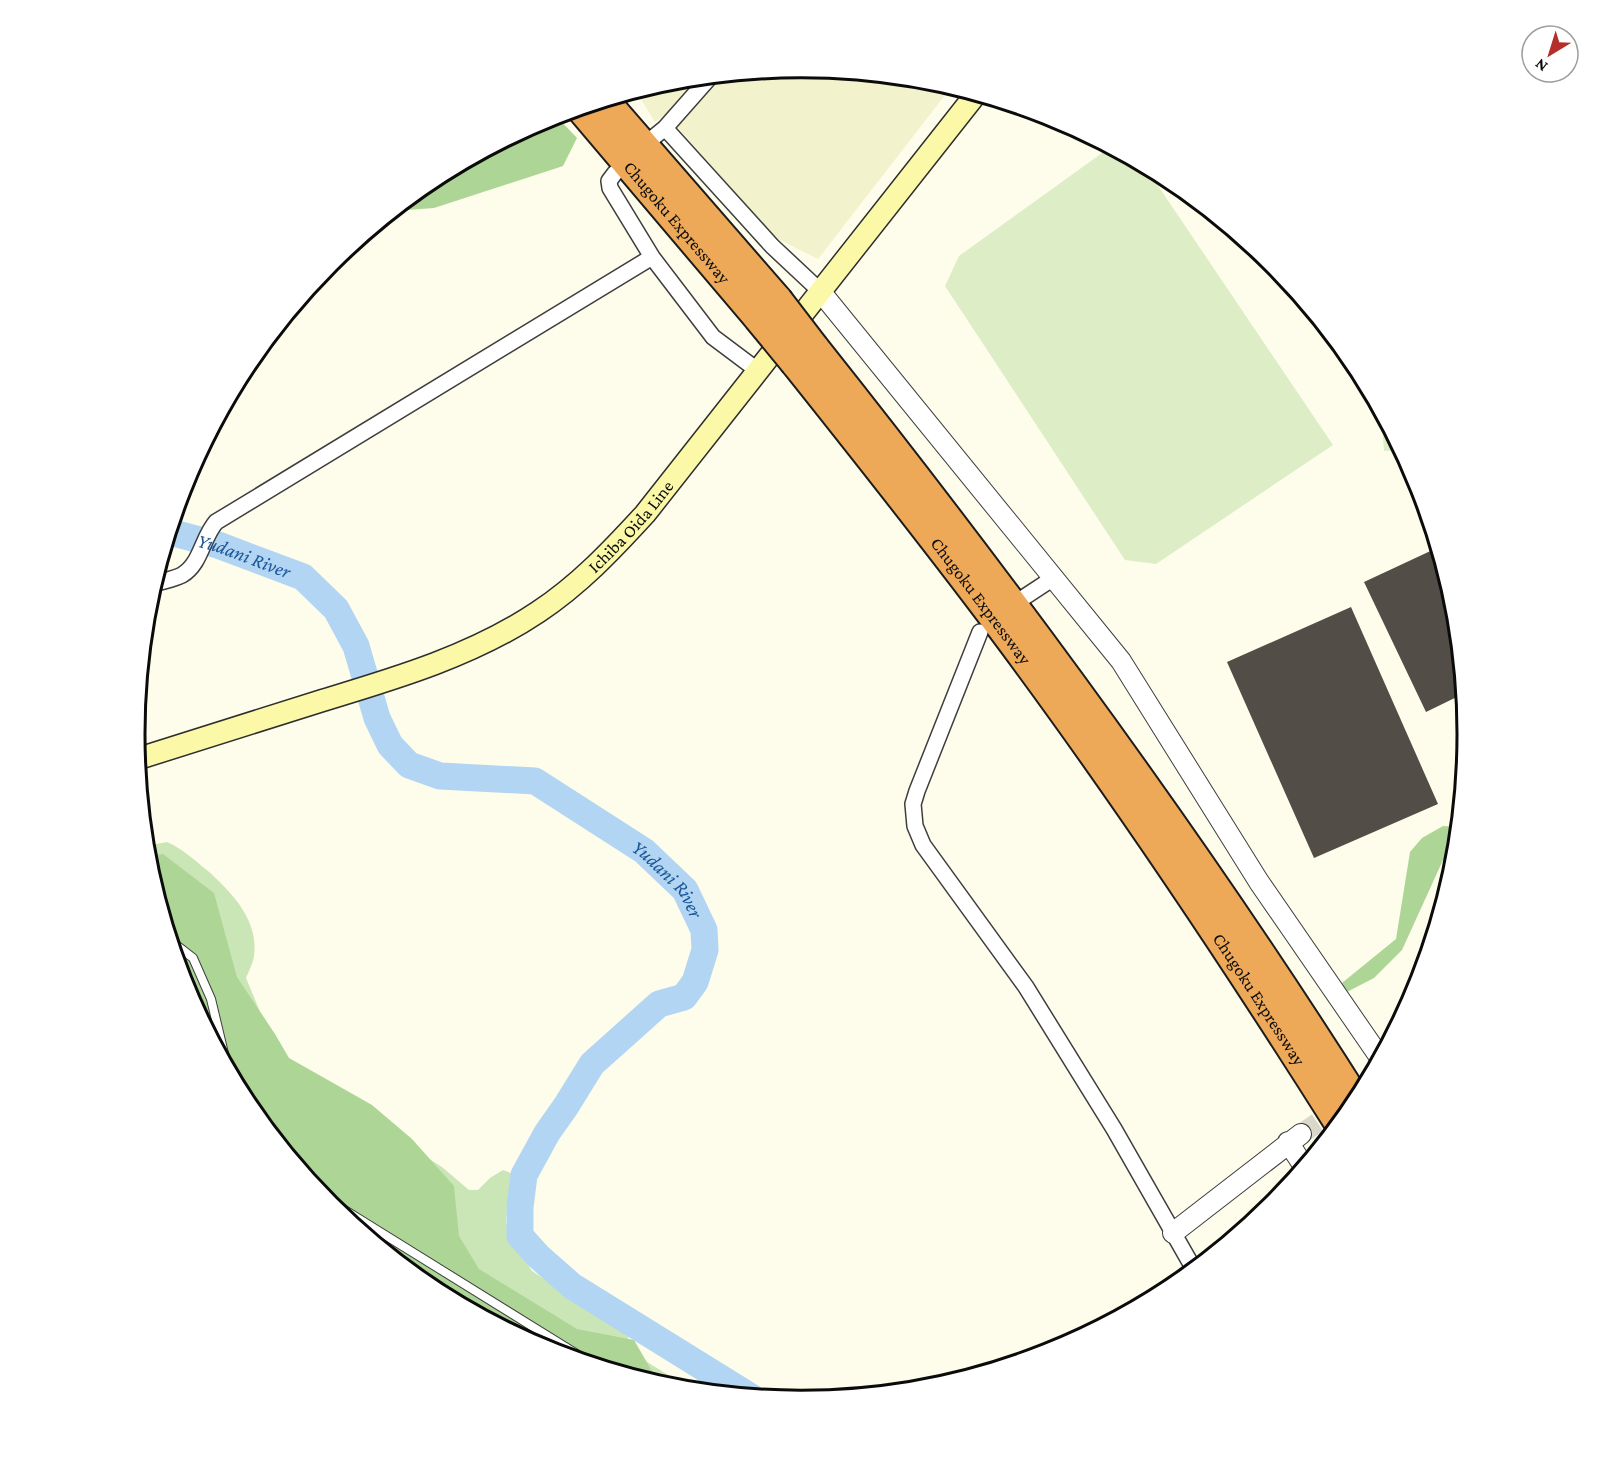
<svg xmlns="http://www.w3.org/2000/svg" width="1604" height="1469" font-family="'Crimson Pro',serif">
	<style>
		.farmland { fill: #f2f2cc }
		.green { fill: #cbe6b6 }
		.forest { fill: #add696 }
		.pitch { fill: #ddeec7 }
		.lines { fill: none; stroke-linecap: round; stroke-linejoin: round }
		.river { stroke: #b1d5f3; stroke-width: 27 }
		.building { fill: #534d48 }
		.tertiary-tunnel { stroke: #dad8c9; stroke-width: 20; stroke-dasharray: 20 10; stroke-linecap: butt }
		.service-casing { stroke: #3e3e3e; stroke-width: 10 }
		.minor-casing { stroke: #3e3e3e; stroke-width: 18 }
		.tertiary-casing { stroke: #3e3e3e; stroke-width: 22 }
		.secondary-casing { stroke: #2d2d2d; stroke-width: 24 }
		.motorway-casing { stroke: #1c1c1c; stroke-width: 32 }
		.service { stroke: #fff; stroke-width: 8 }
		.minor { stroke: #fff; stroke-width: 15 }
		.tertiary { stroke: #fff; stroke-width: 20 }
		.secondary { stroke: #fbf9a8; stroke-width: 21 }
		.motorway { stroke: #eea958; stroke-width: 28 }
		.motorway-bridge-casing { stroke: #1c1c1c; stroke-width: 32; stroke-linecap: butt }
		.motorway-bridge { stroke: #eea958; stroke-width: 28 }
		.labels { text-anchor: middle; dominant-baseline: central; stroke-width: 6; stroke-linejoin: round; paint-order: stroke }
		.street-label { font-size: 18px; fill: #0b0b0b; stroke: #fff }
		.water-label { font-size: 20px; font-style: italic; fill: #1b5696; stroke: #fff }
		.rim { fill: none; stroke: #0b0b0b; stroke-width: 3 }
	</style>
	<rect width="100%" height="100%" fill="#fefcea"/>
	<path class="farmland" d="M802,68L932,80L952,86L818,259L774,237L666,114L655,122L636,91L672,80Z"/>
	<path class="green" d="M167,842C183,849 194,860 208,871C232,893 259,920 254,956C253,963 249,971 246,978L268,1031L299,1082L385,1131L442,1167L469,1190H478L490,1178L503,1170L513,1174L507,1205L506,1223L511,1237L532,1271L630,1335L623,1347L694,1391L672,1389L546,1351L431,1289L330,1206L247,1105L148,864L146,846Z"/>
	<path class="forest" d="M556,116L577,138L563,166L434,208L394,211L432,180L547,118Z
		M1443,826L1460,827L1457,855L1443,860L1402,950L1374,978L1343,994L1337,987L1396,939L1410,852L1422,838Z
		M163,854L214,893L237,977L275,1034L289,1058L372,1105L412,1139L454,1186L459,1236L479,1269L577,1329L634,1340L660,1385L546,1351L431,1289L330,1206L247,1105L186,989L148,864L147,856Z"/>
	<path class="pitch" d="M1109,148H1113L1144,165L1333,445L1156,564L1125,560L945,286L959,256Z
		M1381,409L1402,450L1384,451Z"/>
	<g class="lines">
		<path class="river" id="s1" d="M170,532L218,545L303,577L336,609L356,646L377,718L390,745L409,765L440,776L535,781L644,851L685,890L704,930L705,950L695,982L684,997L659,1004L592,1064L566,1106L547,1133L524,1175L520,1207V1236L538,1256L572,1286L751,1397"/>
	</g>
	<path class="building" d="M1439,547L1456,605L1465,693L1426,712L1364,582Z
		M1351,607L1438,804L1314,858L1227,662Z"/>
	<g class="lines">
		<path class="tertiary-tunnel" d="M1301,1134L1342,1106"/>
		<g class="service-casing">
			<path id="service" d="M171,941L193,958L211,999L227,1066
				M315,1187L343,1209L596,1366"/>
		</g>
		<g class="minor-casing">
			<path id="minor" d="M665,128L772,246L820,291
				M654,137L665,128L710,77
				M615,173L609,181L610,188L652,257L713,337L757,370
				M154,584C163,581 174,579 182,575C201,564 202,538 216,522L652,257
				M1020,600L1055,577
				M980,632L917,791L913,804L915,826L923,845L1026,987L1114,1129L1195,1271"/>
		</g>
		<g class="tertiary-casing">
			<path id="tertiary" d="M820,291L1121,661L1259,882L1381,1059
				M1288,1142L1305,1168
				M1173,1233L1301,1134"/>
		</g>
		<g class="secondary-casing">
			<g id="secondary">
				<path id="s2" d="M137,759C200,739 262,719 324,700C397,678 474,655 538,612C579,585 612,550 645,514L976,94"/>
			</g>
		</g>
		<g class="motorway-casing">
			<g id="motorway">
				<path d="M605,101L778,300"/>
				<path id="s3" d="M580,108L758,318"/>
				<path d="M814,347C1007,590 1192,840 1358,1103"/>
				<path id="s4" d="M795,363C870,457 944,550 1015,646C1130,801 1237,962 1340,1125"/>
			</g>
		</g>
		<use href="#service" class="service"/>
		<use href="#minor" class="minor"/>
		<use href="#tertiary" class="tertiary"/>
		<use href="#secondary" class="secondary"/>
		<use href="#motorway" class="motorway"/>
		<g class="motorway-bridge-casing">
			<path id="motorway-bridge" d="M778,300L814,347
				M758,318L795,363"/>
		</g>
		<use href="#motorway-bridge" class="motorway-bridge"/>
	</g>
	<g class="labels">
		<g class="street-label">
			<text stroke="none"><textPath href="#s3" startOffset="150">Chugoku Expressway</textPath></text>
			<text stroke="none"><textPath href="#s2" startOffset="555">Ichiba Oida Line</textPath></text>
			<text stroke="none"><textPath href="#s4" startOffset="302">Chugoku Expressway</textPath></text>
			<text stroke="none"><textPath href="#s4" startOffset="788">Chugoku Expressway</textPath></text>
		</g>
		<g class="water-label">
			<text stroke="none"><textPath href="#s1" startOffset="78">Yudani River</textPath></text>
			<text stroke="none"><textPath href="#s1" startOffset="656">Yudani River</textPath></text>
		</g>
	</g>
	<path d="M0 0H1604V1469H0ZM145 734a656 656 0 1 1 1312 0a656 656 0 1 1-1312 0Z" fill="#fff" fill-rule="evenodd"/>
	<path class="rim" d="M145 734a656 656 0 1 1 1312 0a656 656 0 1 1-1312 0Z"/>
	<g transform="translate(1550 54) rotate(218)"><circle r="28" fill="#ffffff" stroke="#9d9d9d" stroke-width="1.5"/>
	<path d="M0-4.5L10 22L0 15L-10 22Z" fill="#b42f2a"/>
	<text y="-9" font-size="16" font-weight="bold" text-anchor="middle" fill="#0b0b0b">N</text>
	</g>
</svg>
